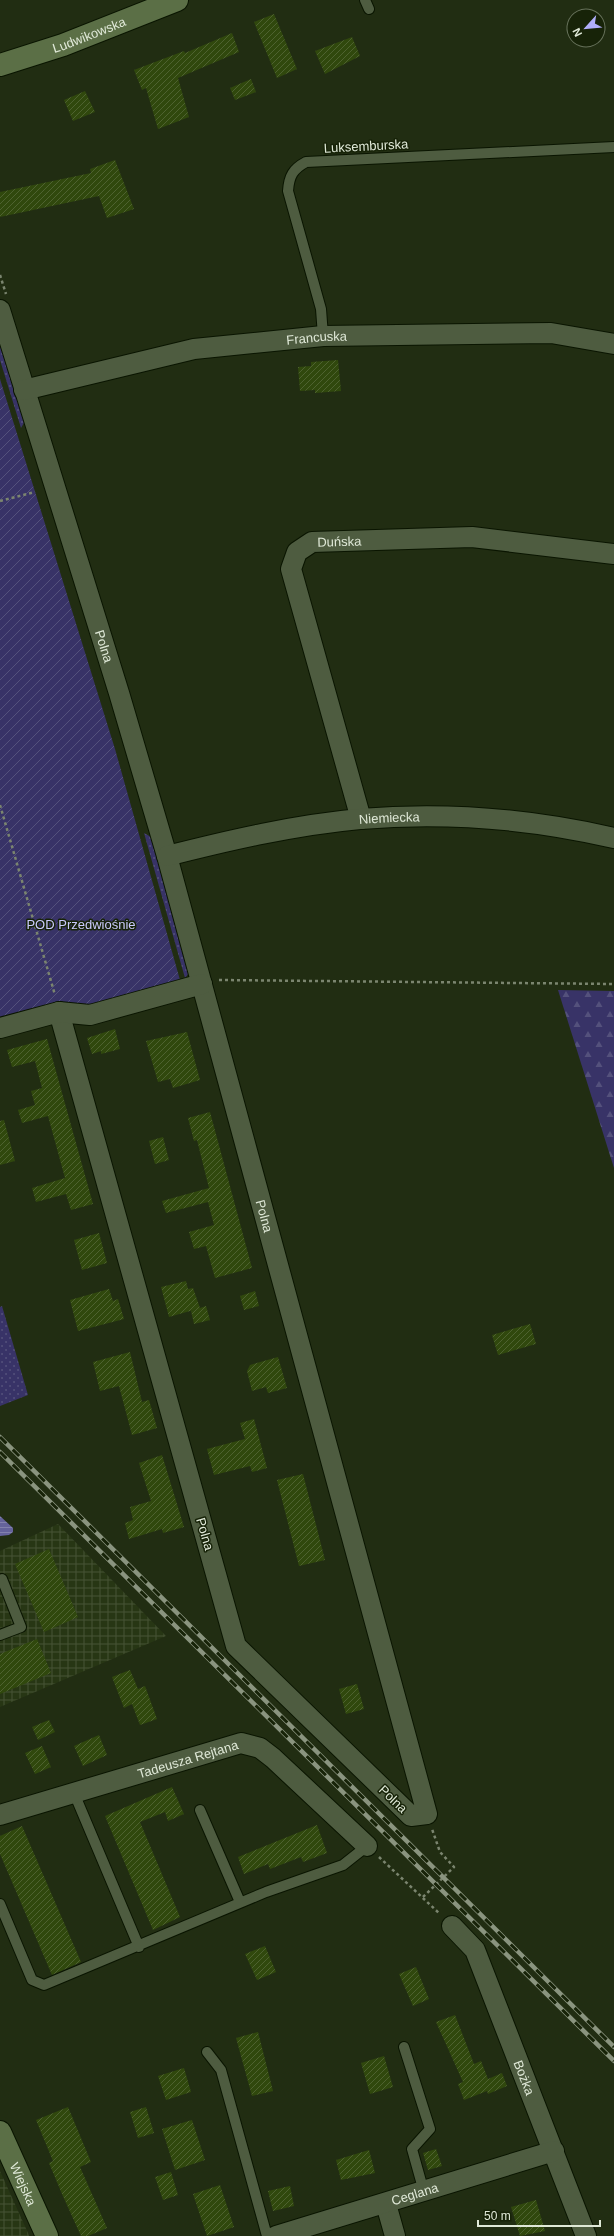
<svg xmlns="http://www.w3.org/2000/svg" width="614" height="2236" font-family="Helvetica,sans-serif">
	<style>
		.industrial { fill: url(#industrial-grid) }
		.grass { fill: url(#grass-dots) }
		.forest { fill: url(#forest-firs) }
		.garden { fill: url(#garden-furrows) }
		.water { fill: url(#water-rules) }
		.building { fill: url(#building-hatch) }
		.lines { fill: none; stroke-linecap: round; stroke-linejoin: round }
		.lane-casing { stroke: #0a1500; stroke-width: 12 }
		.street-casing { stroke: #0a1500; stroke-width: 22 }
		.secondary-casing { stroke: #0a1500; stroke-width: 24 }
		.path { stroke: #7b856f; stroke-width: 2.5; stroke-dasharray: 3 3; stroke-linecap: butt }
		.lane { stroke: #4e5c40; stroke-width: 10 }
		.street { stroke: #4e5c40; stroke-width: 20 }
		.secondary { stroke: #5b6f46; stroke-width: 22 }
		.rail-casing { stroke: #8a947f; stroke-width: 4.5 }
		.rail { stroke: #172308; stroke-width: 3; stroke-dasharray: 9; stroke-linecap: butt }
		.labels { text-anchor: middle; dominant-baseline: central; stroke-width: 3; stroke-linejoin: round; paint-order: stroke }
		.street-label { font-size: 13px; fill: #dfe8d7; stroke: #172308 }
		.park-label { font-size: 13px; fill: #cbcafe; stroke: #172308 }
	</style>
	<defs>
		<pattern id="industrial-grid" width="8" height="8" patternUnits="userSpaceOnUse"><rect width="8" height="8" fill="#273614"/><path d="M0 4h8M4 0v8" fill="none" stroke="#465335"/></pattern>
		<pattern id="grass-dots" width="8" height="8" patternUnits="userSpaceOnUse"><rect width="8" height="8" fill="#383367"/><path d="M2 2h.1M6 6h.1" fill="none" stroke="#54517c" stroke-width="1.8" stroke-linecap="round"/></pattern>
		<pattern id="forest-firs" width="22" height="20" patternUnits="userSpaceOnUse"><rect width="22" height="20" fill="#383367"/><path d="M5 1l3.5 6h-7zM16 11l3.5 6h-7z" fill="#54517c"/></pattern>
		<pattern id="garden-furrows" width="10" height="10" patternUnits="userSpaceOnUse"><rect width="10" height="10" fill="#383367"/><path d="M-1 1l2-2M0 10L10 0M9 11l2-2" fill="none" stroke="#54517c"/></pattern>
		<pattern id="water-rules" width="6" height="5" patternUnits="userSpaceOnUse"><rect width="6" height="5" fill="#65639b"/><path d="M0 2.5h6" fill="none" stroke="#8281ad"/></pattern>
		<pattern id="building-hatch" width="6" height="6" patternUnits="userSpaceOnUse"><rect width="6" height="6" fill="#30480d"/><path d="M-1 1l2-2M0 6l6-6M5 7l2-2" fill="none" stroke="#4e6230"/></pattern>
	</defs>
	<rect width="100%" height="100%" fill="#212d12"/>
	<path class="industrial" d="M58,1524L166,1636L0,1707V1551Z
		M0,2171L28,2233L29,2236H0Z"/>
	<path class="grass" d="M0,340L25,421L21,428L0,360Z
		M144,833L151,837L189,973L185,978Z
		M2,1306L28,1395L0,1406V1307Z"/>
	<path class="forest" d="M558,990L614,991V1168Z"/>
	<path class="garden" d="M0,379L115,749L180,980L87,1007L64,1002L0,1019Z"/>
	<path class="water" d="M0,1516L13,1528V1532L9,1535L0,1536Z"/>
	<path class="building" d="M274,14L297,69L277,78L254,22Z
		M232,33L239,52L178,78L189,117L158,129L146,88L142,90L134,70L184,51L185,53Z
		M352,37L360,56L325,74L315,51Z
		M251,79L256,92L235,100L230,88Z
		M85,91L95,112L73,121L64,100Z
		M115,160L134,209L107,218L99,196L0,217V192L91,173L90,169Z
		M338,360L341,391L315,393V390L300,391L298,367L311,366V362Z
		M115,1029L120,1049L101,1054V1051L92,1054L87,1038Z
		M187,1032L200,1080L173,1088L170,1079L158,1082L146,1041Z
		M47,1039L93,1204L71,1210L66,1194L36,1202L32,1188L65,1178L48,1116L22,1123L18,1110L35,1105L31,1091L42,1088L35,1061L12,1067L7,1050Z
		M210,1112L252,1268L215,1278L206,1246L194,1249L189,1232L214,1225L208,1202L166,1213L162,1201L209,1188L197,1140L194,1141L188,1118Z
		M4,1120L15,1161L0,1165V1121Z
		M163,1137L169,1160L155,1164L149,1141Z
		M99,1233L107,1263L82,1270L74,1240Z
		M186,1281L188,1289L193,1288L200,1308L206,1306L210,1320L194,1324L191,1311L197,1309L169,1317L161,1287Z
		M109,1289L113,1301L118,1299L124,1319L78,1331L70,1300Z
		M255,1291L259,1306L244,1310L240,1296Z
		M530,1324L536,1344L498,1355L492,1335Z
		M130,1352L142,1402L149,1400L157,1428L132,1435L119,1386L100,1391L93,1362Z
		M278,1357L287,1388L268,1393L266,1387L252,1391L247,1371L250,1365Z
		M254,1419L267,1468L252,1472L250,1466L214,1475L207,1449L245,1439L240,1423Z
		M162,1455L184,1527L163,1533L162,1529L129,1539L125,1523L133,1520L130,1507L151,1501L139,1463Z
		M303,1474L325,1560L299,1566L277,1480Z
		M49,1549L78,1617L44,1632L15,1564Z
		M37,1639L51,1673L0,1694V1654Z
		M130,1670L138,1689L145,1686L157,1719L140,1725L132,1704L124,1708L112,1677Z
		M357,1684L364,1709L346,1714L339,1689Z
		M49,1720L55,1732L38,1740L32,1727Z
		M99,1735L107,1755L83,1766L74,1746Z
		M42,1746L51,1767L35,1774L25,1753Z
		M172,1787L184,1814L168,1821L165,1812L140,1822L180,1917L153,1930L105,1816Z
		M317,1825L327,1853L303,1862L301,1857L270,1869L268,1864L244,1874L238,1857Z
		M22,1826L81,1962L52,1975L0,1854V1836Z
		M265,1946L276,1972L257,1980L245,1954Z
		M416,1967L429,1999L413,2006L399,1974Z
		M455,2015L474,2064L481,2061L488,2079L502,2073L507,2086L488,2094L487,2091L464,2100L458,2084L463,2082L436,2022Z
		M258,2032L273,2091L252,2096L236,2038Z
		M384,2056L393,2087L370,2094L361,2063Z
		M184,2068L191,2092L166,2100L158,2076Z
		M68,2107L91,2162L80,2167L107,2228L88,2236H81L62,2194L49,2163L53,2161L36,2120Z
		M146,2107L154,2133L138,2138L130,2112Z
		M192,2120L205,2160L175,2170L162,2129Z
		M436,2149L442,2166L428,2170L423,2153Z
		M369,2150L375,2173L341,2180L336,2160Z
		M171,2172L178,2195L163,2200L155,2177Z
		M220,2185L234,2227L207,2236L193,2194Z
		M290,2186L294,2206L273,2211L268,2191Z
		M536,2200L545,2231L520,2236L511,2207Z"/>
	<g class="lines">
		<g class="lane-casing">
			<path id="lane" d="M365,0L369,9
				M323,336L321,309L288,191C289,176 293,169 306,162L614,147
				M0,1580L2,1579L21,1627L0,1635
				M74,1793L139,1947
				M200,1810L240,1902
				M0,1904L32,1980L44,1985L266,1892L343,1865L367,1846
				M404,2047L430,2129L412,2149L424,2192
				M207,2052L221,2070L267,2236"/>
		</g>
		<g class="street-casing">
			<g id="street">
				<path id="s1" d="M0,310L119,693L167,856L427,1814L411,1816L236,1646L59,1012"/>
				<path id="s2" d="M24,390L194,349L323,336L551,333L614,344"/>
				<path id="s3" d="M361,819L291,569L297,552L312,542L472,537L614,554"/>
				<path id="s4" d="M167,856C230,840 295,825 360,819C444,812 532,819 614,838"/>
				<path d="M0,1028L59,1012L90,1015L202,984"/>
				<path id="s5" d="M0,1815L241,1743L260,1748L273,1758L367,1846"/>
				<path id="s6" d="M452,1926L475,1950L586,2236"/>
				<path d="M386,2204L395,2236"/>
				<path id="s7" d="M276,2236L554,2151"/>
			</g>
		</g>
		<g class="secondary-casing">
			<g id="secondary">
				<path id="s8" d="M0,65L63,45L177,0"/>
				<path id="s9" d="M0,2132L47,2236"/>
			</g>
		</g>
		<path class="path" d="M0,275L6,294
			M0,501L35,492
			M0,805L55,995
			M219,980L614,984
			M379,1857L440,1914
			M423,1897L454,1867L440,1852L432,1829"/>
		<use href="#lane" class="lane"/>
		<use href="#street" class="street"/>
		<use href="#secondary" class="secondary"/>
		<g class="rail-casing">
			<path id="rail" d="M0,1437L614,2047
				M0,1452L614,2061"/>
		</g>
		<use href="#rail" class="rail"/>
	</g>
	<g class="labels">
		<g class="street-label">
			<text stroke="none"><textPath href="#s8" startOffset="94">Ludwikowska</textPath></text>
			<text transform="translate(366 146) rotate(-3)">Luksemburska</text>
			<text stroke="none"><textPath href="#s2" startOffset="298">Francuska</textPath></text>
			<text stroke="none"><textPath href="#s3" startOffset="323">Duńska</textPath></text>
			<text stroke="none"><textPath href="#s1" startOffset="352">Polna</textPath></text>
			<text stroke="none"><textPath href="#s4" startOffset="226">Niemiecka</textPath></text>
			<text stroke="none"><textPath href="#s1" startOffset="944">Polna</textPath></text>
			<text transform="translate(205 1534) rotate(74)">Polna</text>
			<text stroke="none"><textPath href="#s5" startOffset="196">Tadeusza Rejtana</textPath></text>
			<text transform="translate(393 1799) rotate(44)">Polna</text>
			<text stroke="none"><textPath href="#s6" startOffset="170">Bożka</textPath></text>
			<text stroke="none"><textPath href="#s9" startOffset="57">Wiejska</textPath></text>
			<text stroke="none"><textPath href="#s7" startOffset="145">Ceglana</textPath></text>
		</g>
		<g class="park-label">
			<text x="81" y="924">POD Przedwiośnie</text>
		</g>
	</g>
	<g transform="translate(586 28) rotate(243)"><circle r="19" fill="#172308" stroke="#67725b"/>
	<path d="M0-3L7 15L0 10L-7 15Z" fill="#b0aefa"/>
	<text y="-6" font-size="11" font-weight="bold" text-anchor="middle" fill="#dfe8d7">N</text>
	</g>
	<path d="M478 2220v6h122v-6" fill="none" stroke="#dfe8d7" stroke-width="2"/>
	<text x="484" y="2220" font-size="12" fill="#dfe8d7" stroke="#172308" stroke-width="3" paint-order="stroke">50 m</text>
</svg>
